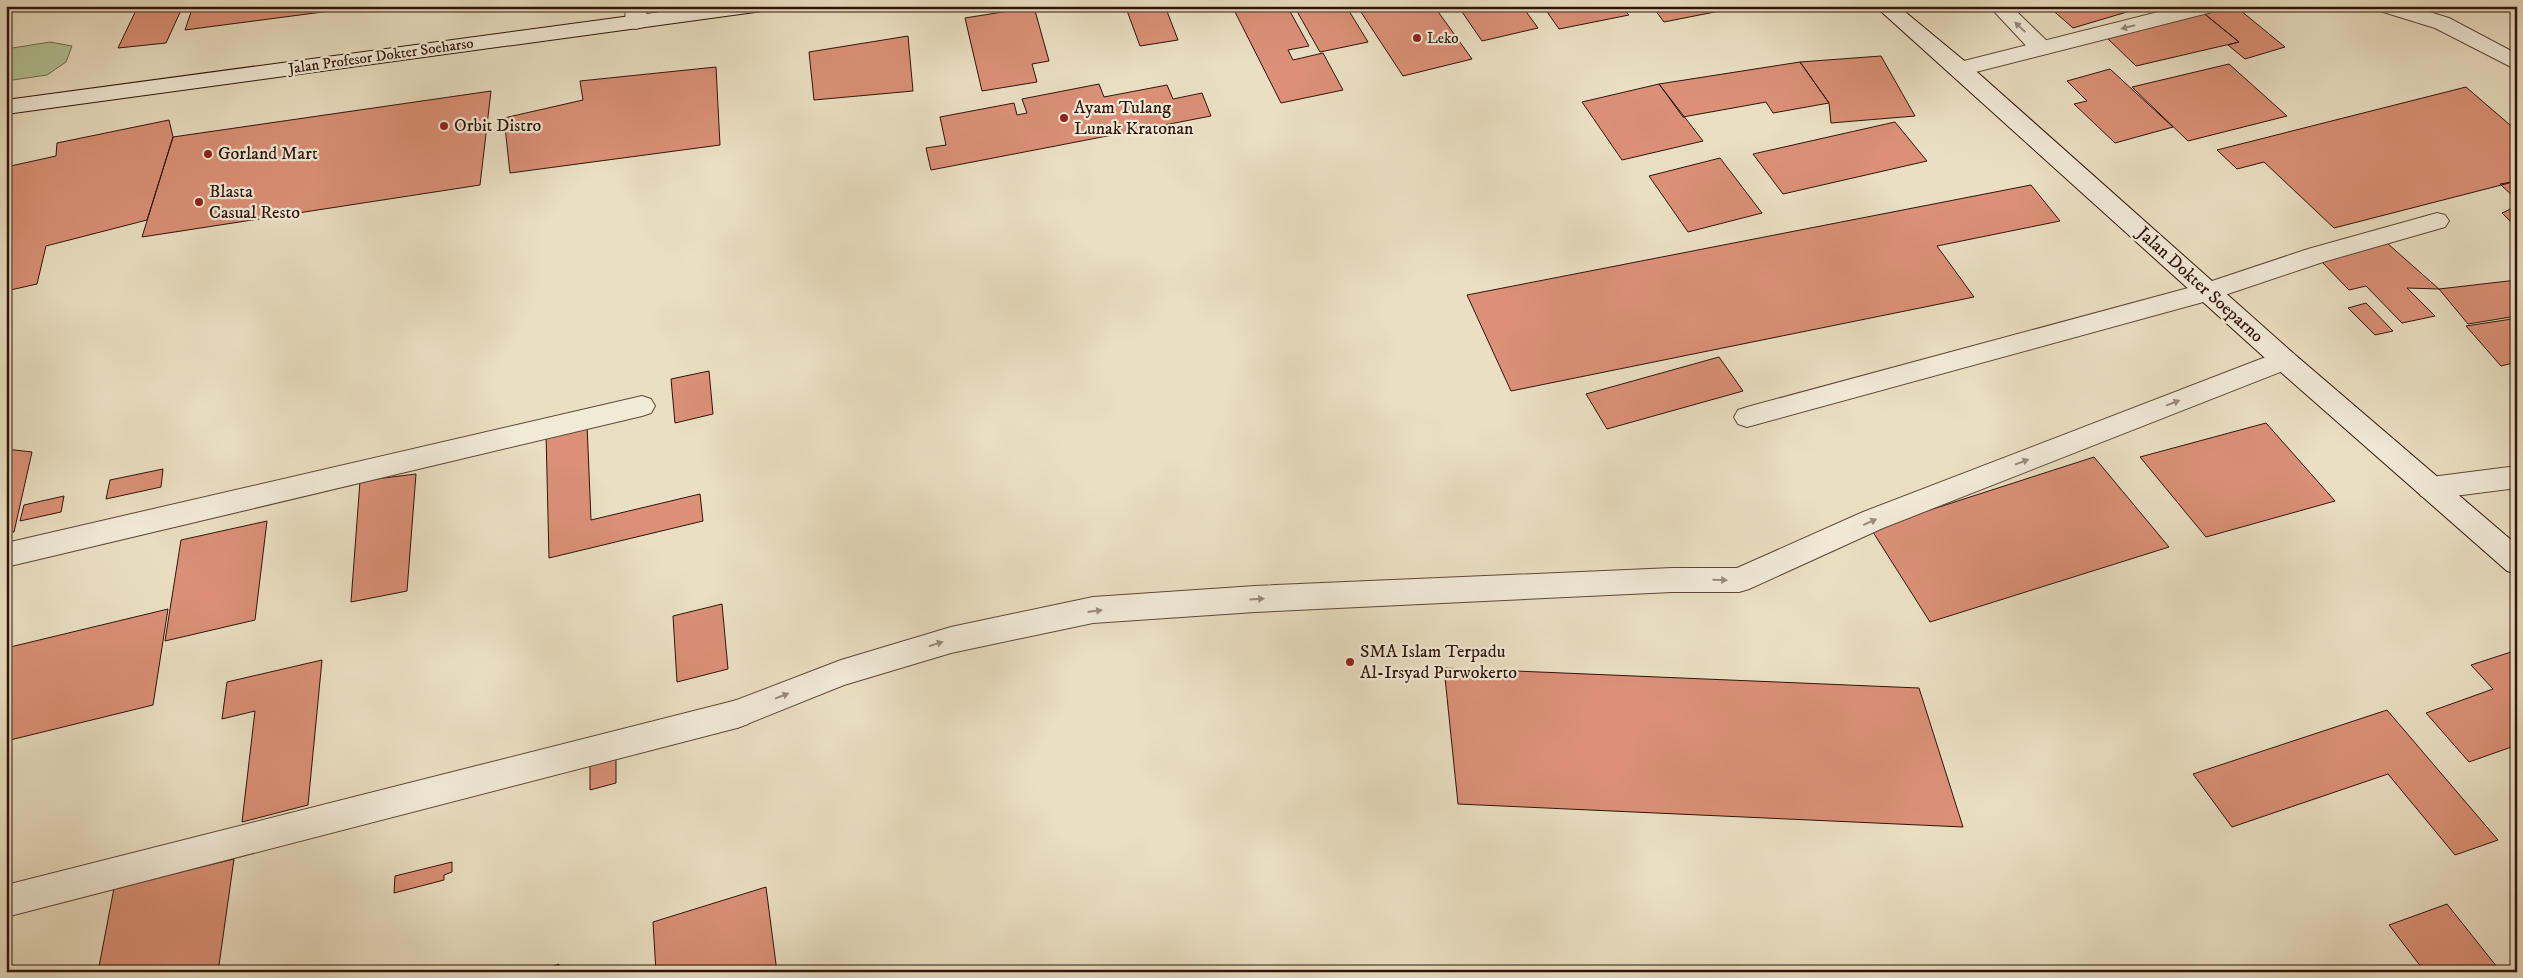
<svg xmlns="http://www.w3.org/2000/svg" width="2523" height="978" font-family="'IM FELL DW Pica',serif">
	<style>
		.green { fill: #b2c397; stroke: #706c50 }
		.building { fill: #db9077; stroke: #2f140a }
		.lines { fill: none; stroke-linecap: round; stroke-linejoin: round }
		.lane-casing { stroke: #5e4738; stroke-width: 2 }
		.street-casing { stroke: #5e4738; stroke-width: 2 }
		.secondary-casing { stroke: #2f140a; stroke-width: 2 }
		.lane { fill: #f1ead7; fill-rule: evenodd }
		.street { fill: #f1ead7; fill-rule: evenodd }
		.secondary { fill: #f1ead7; fill-rule: evenodd }
		.oneway { fill: #9a8a7b }
		.poi-dot { fill: #8f2418; stroke: #f1ead7; stroke-width: 2 }
		.labels { text-anchor: middle; dominant-baseline: central; stroke-width: 4.5; stroke-linejoin: round; paint-order: stroke }
		.far-poi-label { font-size: 15px; fill: #2f140a; stroke: #f1ead7; text-anchor: start }
		.far-street-label { font-size: 15px; fill: #2f140a; stroke: #f1ead7 }
		.poi-label { font-size: 18px; fill: #2f140a; stroke: #f1ead7; text-anchor: start }
		.street-label { font-size: 18px; fill: #2f140a; stroke: #f1ead7 }
	</style>
	<rect width="100%" height="100%" fill="#eadfc2"/>
	<filter id="stains"><feTurbulence type="fractalNoise" baseFrequency=".004" numOctaves="4"/><feColorMatrix values="0 0 0 0 .2 0 0 0 0 .09 0 0 0 0 .02 0 0 0 .5 -.17"/></filter>
	<radialGradient id="worn" r=".72"><stop offset=".6" stop-color="#630" stop-opacity="0"/><stop offset="1" stop-color="#630" stop-opacity=".3"/></radialGradient>
	<path class="green" d="M50,42L72,46L66,62L47,75L6,81V49Z"/>
	<path class="building" d="M138,6H183L166,43L118,48Z
		M193,6H339L338,10L185,30Z
		M1136,6H1165L1178,40L1140,46L1126,8Z
		M1232,6H1287L1309,46L1288,50L1293,60L1323,53L1343,90L1281,103Z
		M1294,6H1346L1368,42L1320,52Z
		M1357,6H1434L1472,59L1403,76Z
		M1458,6H1522L1538,28L1482,41Z
		M1543,6H1621L1629,15L1559,29Z
		M1652,6H1733L1735,8L1664,22Z
		M2052,6H2147L2073,28L2049,7Z
		M2227,6H2235L2285,47L2245,59L2228,45L2239,42L2201,11Z
		M1034,7L1049,61L1032,64L1037,82L982,91L965,18Z
		M2201,11L2239,42L2136,66L2104,35Z
		M908,36L913,91L814,100L809,52Z
		M1881,56L1915,116L1831,123L1829,103L1800,62Z
		M1800,62L1829,103L1773,113L1766,102L1683,117L1659,84Z
		M2229,64L2287,116L2188,141L2132,87Z
		M716,67L720,145L510,173L504,118L583,100L580,81Z
		M2110,69L2173,127L2115,143L2074,104L2087,101L2067,81Z
		M1099,84L1104,97L1167,85L1173,99L1202,93L1211,116L931,170L926,148L946,145L940,117L1014,103L1017,115L1027,113L1022,99Z
		M1659,84L1703,141L1622,160L1582,102Z
		M2466,87L2517,131V181L2334,228L2264,162L2237,169L2217,150Z
		M491,91L480,185L142,237L173,137Z
		M169,120L173,137L147,220L46,246L37,284L6,291V167L56,156L57,143Z
		M1895,122L1927,161L1783,194L1753,154Z
		M1720,158L1762,213L1688,232L1649,176Z
		M2517,181V200L2500,184Z
		M2031,185L2060,221L1937,246L1974,297L1511,391L1467,295Z
		M2517,206V228L2502,213Z
		M2387,243L2439,289L2407,288L2435,316L2402,323L2366,286L2349,290L2319,259Z
		M2517,280V316L2468,324L2439,289Z
		M2366,303L2393,331L2375,335L2348,308Z
		M2512,319L2517,324V362L2501,366L2466,326Z
		M1719,357L1743,391L1607,429L1586,394Z
		M709,371L713,414L675,423L671,379Z
		M2266,423L2335,501L2206,537L2140,457Z
		M587,424L591,520L700,494L703,521L549,558L546,433Z
		M6,449L32,452L14,532H6Z
		M2094,457L2169,547L1930,622L1871,529Z
		M163,469L161,487L106,499L110,480Z
		M416,474L407,591L351,602L360,481Z
		M64,496L61,512L20,521L24,505Z
		M267,521L255,620L165,641L181,540Z
		M722,604L728,669L677,682L673,616Z
		M168,609L153,705L6,741V648Z
		M2511,652L2517,658V745L2469,762L2426,713L2493,689L2471,665Z
		M322,660L308,805L242,822L255,711L222,719L227,682Z
		M1444,668L1919,688L1963,827L1458,804Z
		M2387,710L2498,840L2455,855L2388,774L2232,827L2193,774Z
		M616,758V783L590,790V764Z
		M234,859L218,972H98L114,888Z
		M452,862V872L444,875V880L394,893L395,876Z
		M766,887L777,972H656L653,922Z
		M2447,904L2501,972H2425L2389,925Z
		M559,964V972H537Z"/>
	<g class="lines">
		<g class="lane-casing">
			<path id="lane" d="M1989,6H2011L2049,43L2052,48L2049,53L2041,55L2033,53Z
				M2437,213L2445,215L2449,221L2445,227L2323,262L2207,301L1747,427L1738,424L1734,417L1738,410L1747,407L2203,284L2308,249Z
				M2284,350L2293,353L2297,360L2293,367L1883,528L1749,589L1739,592H1672L1255,612L1093,623L951,653L844,685L737,728L726,724L722,714L726,704L841,660L951,627L1093,597L1255,586L1672,568H1737L1863,512Z"/>
		</g>
		<g class="street-casing">
			<path id="street" d="M626,6H646L647,22L643,27L636,29L629,27L625,22Z
				M2182,6H2219L2216,11L1960,76L1952,74L1949,69L1952,64Z
				M2377,6H2410L2449,18L2517,54V70L2435,28L2380,11Z
				M642,396L651,399L655,406L651,413L642,416L6,567V543Z
				M2517,466V488L2431,499L2421,496L2417,488L2421,480L2431,477Z
				M737,700L748,704L752,714L748,724L737,728L6,917V885Z"/>
		</g>
		<g class="secondary-casing">
			<path id="secondary" d="M705,6H765L762,11L755,12L6,114V100Z
				M1875,6H1898L1968,64L2293,353L2517,545V574L2507,571L2275,367Z"/>
		</g>
		<use href="#lane" class="lane"/>
		<use href="#street" class="street"/>
		<use href="#secondary" class="secondary"/>
	</g>
	<defs><path id="oneway-solid" d="M-6-.8H1V-3.2L6.5 0L1 3.2V.8H-6Z" transform="scale(1.25)"/></defs>
	<g class="oneway">
		<use href="#oneway-solid" transform="translate(2020 27) rotate(-137)"/>
		<use href="#oneway-solid" transform="translate(2128 27) rotate(166)"/>
		<use href="#oneway-solid" transform="translate(2173 403) rotate(-21)"/>
		<use href="#oneway-solid" transform="translate(2022 462) rotate(-21)"/>
		<use href="#oneway-solid" transform="translate(1870 522) rotate(-24)"/>
		<use href="#oneway-solid" transform="translate(1720 580) rotate(1)"/>
		<use href="#oneway-solid" transform="translate(1257 599) rotate(-3)"/>
		<use href="#oneway-solid" transform="translate(1095 611) rotate(-7)"/>
		<use href="#oneway-solid" transform="translate(936 644) rotate(-17)"/>
		<use href="#oneway-solid" transform="translate(782 696) rotate(-21)"/>
	</g>
	<g class="poi-dot">
		<circle cx="1417" cy="38" r="5"/>
		<circle cx="1064" cy="118" r="5"/>
		<circle cx="444" cy="126" r="5"/>
		<circle cx="208" cy="154" r="5"/>
		<circle cx="199" cy="202" r="5"/>
		<circle cx="1350" cy="662" r="5"/>
	</g>
	<g class="labels">
		<g class="far-poi-label">
			<text x="1427" y="38">Leko</text>
		</g>
		<g class="far-street-label">
			<text transform="translate(381 56) rotate(-8)">Jalan Profesor Dokter Soeharso</text>
		</g>
		<g class="poi-label">
			<text x="1074" y="108">Ayam Tulang<tspan x="1074" dy="21">Lunak Kratonan</tspan></text>
			<text x="454" y="126">Orbit Distro</text>
			<text x="218" y="154">Gorland Mart</text>
			<text x="209" y="192">Blasta<tspan x="209" dy="21">Casual Resto</tspan></text>
			<text x="1360" y="652">SMA Islam Terpadu<tspan x="1360" dy="21">Al-Irsyad Purwokerto</tspan></text>
		</g>
		<g class="street-label">
			<text transform="translate(2200 285) rotate(42)">Jalan Dokter Soeparno</text>
		</g>
	</g>
	<rect width="2523" height="978" fill="none" stroke="#eadfc2" stroke-width="25"/>
	<rect x="8" y="8" width="2508" height="963" fill="none" stroke="#2f140a" stroke-width="2.5"/>
	<rect x="12" y="12" width="2498" height="953" fill="none" stroke="#2f140a"/>
	<rect width="100%" height="100%" filter="url(#stains)"/>
	<rect width="100%" height="100%" fill="url(#worn)"/>
</svg>
